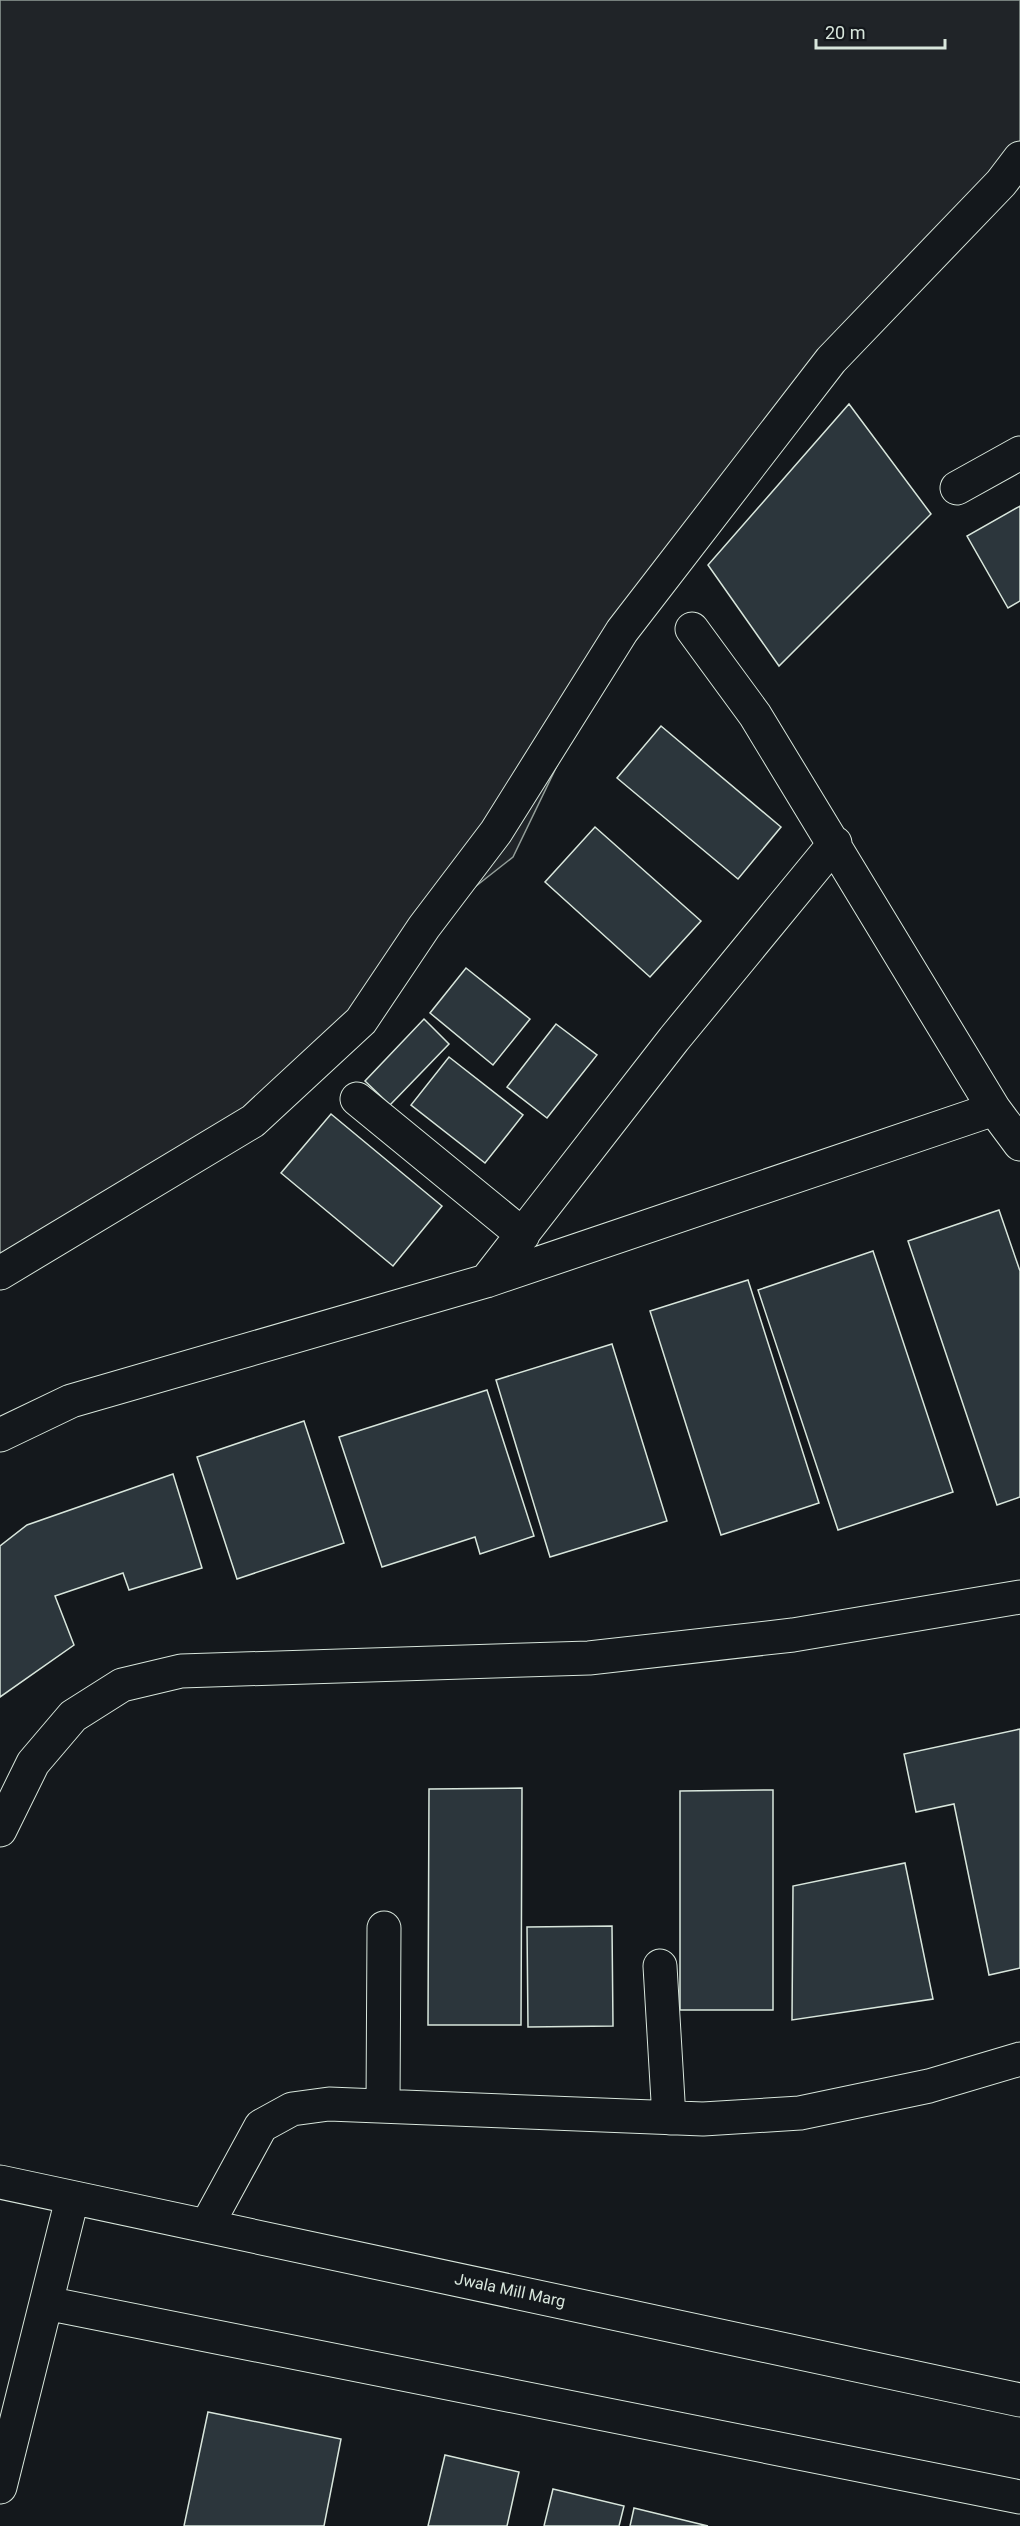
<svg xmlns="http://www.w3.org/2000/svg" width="1020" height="2526" font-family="Roboto,sans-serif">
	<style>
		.green { fill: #202428; stroke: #939e99; stroke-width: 1.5 }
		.building { fill: #2c363c; stroke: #d8e6dc; stroke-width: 1.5 }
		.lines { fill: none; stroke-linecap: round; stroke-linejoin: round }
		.minor-casing { stroke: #d8e6dc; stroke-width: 35 }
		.minor { stroke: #14181c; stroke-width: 33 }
		.labels { text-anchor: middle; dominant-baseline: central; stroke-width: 4.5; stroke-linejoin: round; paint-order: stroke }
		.street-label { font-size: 16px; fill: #d8e6dc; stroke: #14181c }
	</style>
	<rect width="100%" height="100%" fill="#14181c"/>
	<path class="green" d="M0,0H1020V158L622,631L513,857L424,927L253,1121L0,1273Z"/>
	<path class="building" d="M849,404L931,514L779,666L708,565Z
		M1020,506V601L1008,608L967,536Z
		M661,726L781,827L738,879L617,778Z
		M595,827L701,921L650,977L545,882Z
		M466,968L530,1019L493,1065L430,1013Z
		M424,1019L449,1044L390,1105L365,1081Z
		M556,1024L597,1055L547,1118L507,1087Z
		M449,1057L523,1115L485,1163L411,1105Z
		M331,1114L442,1206L393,1266L281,1173Z
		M999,1210L1020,1271V1497L997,1505L908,1241Z
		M873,1251L953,1492L838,1530L758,1290Z
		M748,1280L819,1503L721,1535L650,1311Z
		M612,1344L667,1521L550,1557L496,1380Z
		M487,1390L534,1536L480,1554L475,1537L382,1567L339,1437Z
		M304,1421L344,1543L237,1579L197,1457Z
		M173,1474L202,1568L129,1590L123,1573L55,1596L74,1645L0,1697V1546L27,1525Z
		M1020,1729V1968L989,1975L954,1804L916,1812L904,1754Z
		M522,1788L521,2025H428L429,1789Z
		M773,1790V2010H680V1791Z
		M905,1863L933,1999L792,2020L793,1886Z
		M612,1926L613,2026L528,2027L527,1927Z
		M208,2412L341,2439L324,2526H184Z
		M445,2455L519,2472L507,2526H428Z
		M553,2489L624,2506L619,2526H544Z
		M634,2508L708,2526H630Z"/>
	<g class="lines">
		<g class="minor-casing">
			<path id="minor" d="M957,488L1020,453
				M692,629L755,715L994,1109L1020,1144
				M357,1099L523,1235
				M0,1273L253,1121L361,1021L424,927L496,832L622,631L831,360L1001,183L1020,158
				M486,1281L674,1039L835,843
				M0,1435L71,1401L486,1281L994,1109
				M0,1830L33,1763L73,1716L122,1685L181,1671L589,1658L793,1635L1020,1597
				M660,1966L669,2118
				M383,2106L384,1928
				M0,2182L1020,2400
				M207,2225L261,2126L292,2109L329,2104L703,2119L800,2113L929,2086L1020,2059
				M46,2303L1020,2497
				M0,2487L72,2199"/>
		</g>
		<use href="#minor" class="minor"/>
	</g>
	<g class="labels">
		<g class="street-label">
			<text transform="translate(510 2290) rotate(12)">Jwala Mill Marg</text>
		</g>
	</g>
	<path d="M816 39v9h129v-9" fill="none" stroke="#d8e6dc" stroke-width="3"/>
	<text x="825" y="39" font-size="18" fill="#d8e6dc" stroke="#14181c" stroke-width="4.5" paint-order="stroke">20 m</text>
</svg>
